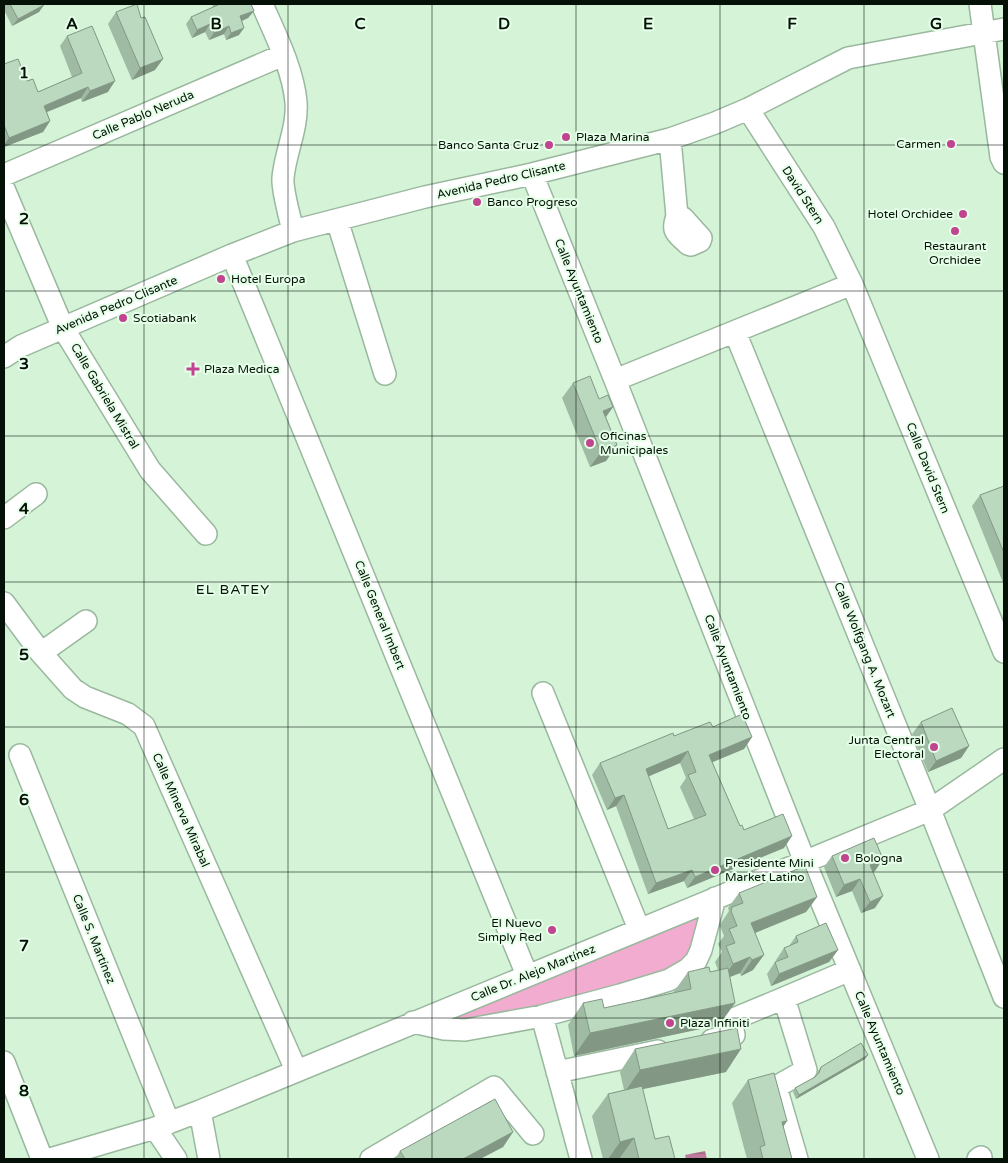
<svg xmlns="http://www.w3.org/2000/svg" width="1008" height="1163" font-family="'Varela Round',sans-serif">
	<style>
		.grass { fill: #f2acd0 }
		.water { fill: url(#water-rules) }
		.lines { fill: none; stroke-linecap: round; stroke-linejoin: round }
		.minor-casing { stroke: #9ab89e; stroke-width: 24 }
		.minor { stroke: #fff; stroke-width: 21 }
		.wall { fill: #a0bba3; fill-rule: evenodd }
		.shaded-wall { fill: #829885 }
		.building { fill: #bad9be; stroke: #829885; fill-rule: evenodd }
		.grid { fill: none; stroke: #051007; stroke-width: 1; stroke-opacity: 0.55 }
		.poi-dot { fill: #c24490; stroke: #e5ffe8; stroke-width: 2 }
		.labels { text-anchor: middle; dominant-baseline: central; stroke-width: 4; stroke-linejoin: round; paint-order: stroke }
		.street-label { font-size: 12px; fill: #051007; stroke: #e5ffe8 }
		.poi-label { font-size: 12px; fill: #051007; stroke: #e5ffe8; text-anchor: start }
		.neighbourhood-label { font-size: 14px; letter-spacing: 1px; fill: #051007; stroke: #e5ffe8 }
		.grid-label { font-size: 16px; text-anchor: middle; font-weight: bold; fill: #051007; stroke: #e5ffe8; stroke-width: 4; stroke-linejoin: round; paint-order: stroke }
	</style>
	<defs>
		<pattern id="water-rules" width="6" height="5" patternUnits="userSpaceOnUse" patternTransform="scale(1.25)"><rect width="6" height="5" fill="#bd7b9e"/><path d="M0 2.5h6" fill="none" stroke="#98637f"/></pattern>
	</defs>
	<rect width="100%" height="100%" fill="#d4f3d7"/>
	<path class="grass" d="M704,907L686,964L666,976L466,1028L427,1024Z"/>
	<path class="water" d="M705,1151L707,1159H686L685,1155Z"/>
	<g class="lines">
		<g class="minor-casing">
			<path id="minor" d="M262,4C275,34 293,69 296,102C298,128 285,153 283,178C282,191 290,217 293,231
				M980,4L1001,157L1004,163
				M748,109L824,227L852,284L1004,652
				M670,139L677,216L683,218L701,238L700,241L691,245L688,244C677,233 671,233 677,216
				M532,174L615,380L805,862L928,1159
				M4,175L283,55
				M4,189L63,328L150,470L206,534
				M337,220L385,374
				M232,255L527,975
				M735,332L930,810L1004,997
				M4,357L21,346L232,255L293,231L425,197L532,174L670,139L715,123L748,109L848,58L1004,29
				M615,380L852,284
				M4,518L36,494
				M4,603L41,653L73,689L85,697L128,714L144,726L296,1070
				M41,653L86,621
				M543,693L639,929
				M20,755L169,1123
				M784,998L850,970
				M542,1016L581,1159
				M413,1022L444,1029L465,1030L542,1016L620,995L669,980L688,969L696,961L701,950L715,898
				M712,1040L734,1035L731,1020L784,998L806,1070L776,1087L797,1159
				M4,1062L42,1159
				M557,1072L658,1051
				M200,1111L209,1159
				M155,1128L176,1159
				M50,1159L155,1128L200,1111L930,810L1004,759
				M371,1159L494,1087L533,1134
				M978,1159L981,1157"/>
		</g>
		<use href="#minor" class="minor"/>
	</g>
	<path class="wall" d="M4,4H44L39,12L12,26L4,10Z
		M212,4H251L254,11L248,18L242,21L239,35L226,40L224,34L209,40L205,32L192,38L186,24L191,17L213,7Z
		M116,12L141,18L155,70L132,80L108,24Z
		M67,36L108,92L82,102L81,98L47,112L50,121L43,132L4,147V64L27,81L38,92L72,77L60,46Z
		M573,383L613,407L606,417L617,445L606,461L590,467L562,398Z
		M1004,486V585L972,506L980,495Z
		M921,722L969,746L961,758L928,772L912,734Z
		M713,727L752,737L744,749L712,762L740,826L744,830L784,848L687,888L684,881L648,894L616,806L607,810L592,775L600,763L674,736ZM680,763L686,778L680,787L694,819L668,829L648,776Z
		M832,856L875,871L873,872L875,908L861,913L852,891L836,897L824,867Z
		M739,893L817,897L806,912L755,933L753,970L741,976L740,973L730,977L735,1003L719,1025L574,1056L568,1025L583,1003L604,1008L673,993L688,972H710L718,970L715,962L722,952L718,944L724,936L720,926L721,923L729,911L728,908Z
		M796,936L838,950L829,962L771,986L767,974L775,962H777L776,960L784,948L789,946Z
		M635,1049L726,1072L642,1089L655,1139L675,1159H603L592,1116L608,1094L624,1090L620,1072Z
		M865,1059L796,1099L793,1092L795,1088L815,1077L817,1075L818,1071L821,1067Z
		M748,1080L787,1121L783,1127L792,1159H747L732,1103Z
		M513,1132L503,1147L480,1159H395L400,1151Z"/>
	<path class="shaded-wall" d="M44,5L39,12L12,26L18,19Z
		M254,11L248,18L235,24L240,16Z
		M210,24L205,32L192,38L197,30Z
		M229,26L224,34L209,40L214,33Z
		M244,28L239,35L226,40L231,33Z
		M163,59L155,70L132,80L140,68Z
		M115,81L108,92L82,102L90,91Z
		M88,87L81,98L37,116L44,106Z
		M50,121L43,132L4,147V145L9,138Z
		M613,407L602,422L603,411Z
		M617,445L606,461L590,467L601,452Z
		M752,737L744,749L701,767L709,755Z
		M969,746L961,758L928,772L936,761Z
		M688,751L680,763L638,781L646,769Z
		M624,795L616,806L607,810L615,798Z
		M792,836L784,848L687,888L695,877Z
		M883,859L875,871L862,877L870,865Z
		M692,870L684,881L648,894L656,883Z
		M860,879L852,891L836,897L844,885Z
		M883,896L875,908L861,913L870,902Z
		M817,897L806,912L740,939L751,923Z
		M838,950L829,962L771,986L779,974Z
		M764,955L753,970L741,976L752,960Z
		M750,957L740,973L722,980L733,964Z
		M735,1003L719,1025L574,1056L590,1033Z
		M741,1049L726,1072L624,1093L640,1070Z
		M868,1055L865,1059L796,1099L799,1095Z
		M787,1121L772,1143L782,1122Z
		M513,1132L503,1147L480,1159H463Z
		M634,1138L619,1159H608L620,1142Z"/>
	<path class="building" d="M10,4H44V5L18,19Z
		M137,4L141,18L145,17L163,59L140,68L116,12Z
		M220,4H251L254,11L240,16L244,28L231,33L229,26L214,33L210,24L197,30L191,17Z
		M92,26L115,81L90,91L88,87L44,106L50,121L9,138L4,125V64L18,59L27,81L33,79L38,92L82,73L67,36Z
		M590,376L599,399L608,395L613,407L603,411L617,445L601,452L573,383Z
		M1004,486V553L980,495Z
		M952,708L969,746L936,761L921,722Z
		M742,714L752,737L709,755L740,826L742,825L744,830L783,814L792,836L695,877L692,870L656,883L624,795L615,798L600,763L673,733L674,736L710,722L713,727ZM688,751L696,772L688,775L706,815L668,829L646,769Z
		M874,838L883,859L870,865L883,896L870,902L860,879L844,885L832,856Z
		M805,866L817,897L751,923L764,955L752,960L750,957L733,964L726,946L735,943L729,929L737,926L731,911L732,907L743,903L739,893Z
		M826,923L838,950L779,974L775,962L788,957L784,948L798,942L796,936Z
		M709,967L710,972L728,968L735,1003L590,1033L583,1003L602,999L604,1008L691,989L688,972Z
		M737,1028L741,1049L640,1070L635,1049Z
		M861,1043L868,1055L799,1095L795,1088L815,1077L819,1073L821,1067Z
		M774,1073L787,1121L782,1122L792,1159H763L760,1147L765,1145L748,1080Z
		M642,1086L655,1139L669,1136L675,1159H639L634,1138L620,1142L608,1094Z
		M495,1099L513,1132L463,1159H405L400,1151Z"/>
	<path class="grid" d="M144,4V1159M288,4V1159M432,4V1159M576,4V1159M720,4V1159M864,4V1159M4,145H1004M4,291H1004M4,436H1004M4,582H1004M4,727H1004M4,872H1004M4,1018H1004"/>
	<g class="poi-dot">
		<circle cx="566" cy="137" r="5"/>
		<circle cx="951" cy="144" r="5"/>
		<circle cx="549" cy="145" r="5"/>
		<circle cx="477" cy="202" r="5"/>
		<circle cx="963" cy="214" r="5"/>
		<circle cx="955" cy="231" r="5"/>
		<circle cx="221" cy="279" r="5"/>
		<circle cx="123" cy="318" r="5"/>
		<path d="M190.5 361.5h5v5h5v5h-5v5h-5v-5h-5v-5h5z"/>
		<circle cx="590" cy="443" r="5"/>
		<circle cx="934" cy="747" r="5"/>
		<circle cx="845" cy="858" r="5"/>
		<circle cx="715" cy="870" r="5"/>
		<circle cx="552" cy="930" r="5"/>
		<circle cx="670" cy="1023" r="5"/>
	</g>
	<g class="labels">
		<g class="street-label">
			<text transform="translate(143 115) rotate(-23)">Calle Pablo Neruda</text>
			<text transform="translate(501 180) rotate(-13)">Avenida Pedro Clisante</text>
			<text transform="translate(803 195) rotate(57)">David Stern</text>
			<text transform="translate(579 291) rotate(68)">Calle Ayuntamiento</text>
			<text transform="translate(116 305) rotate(-23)">Avenida Pedro Clisante</text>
			<text transform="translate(105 396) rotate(59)">Calle Gabriela Mistral</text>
			<text transform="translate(928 468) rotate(68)">Calle David Stern</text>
			<text transform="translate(380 615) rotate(68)">Calle General Imbert</text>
			<text transform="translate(865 650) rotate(68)">Calle Wolfgang A. Mozart</text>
			<text transform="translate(728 667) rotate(69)">Calle Ayuntamiento</text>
			<text transform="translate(181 810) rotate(66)">Calle Minerva Mirabal</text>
			<text transform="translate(94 939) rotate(68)">Calle S. Martínez</text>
			<text transform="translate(533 973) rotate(-22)">Calle Dr. Alejo Martínez</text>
			<text transform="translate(880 1043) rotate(67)">Calle Ayuntamiento</text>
		</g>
		<g class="poi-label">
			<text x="576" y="137">Plaza Marina</text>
			<text x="941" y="144" text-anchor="end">Carmen</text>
			<text x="539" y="145" text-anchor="end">Banco Santa Cruz</text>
			<text x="487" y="202">Banco Progreso</text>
			<text x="953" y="214" text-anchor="end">Hotel Orchidee</text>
			<text x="955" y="246" text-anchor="middle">Restaurant<tspan x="955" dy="14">Orchidee</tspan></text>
			<text x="231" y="279">Hotel Europa</text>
			<text x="133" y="318">Scotiabank</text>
			<text x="204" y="369">Plaza Medica</text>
			<text x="600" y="436">Oficinas<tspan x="600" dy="14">Municipales</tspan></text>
			<text x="924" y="740" text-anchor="end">Junta Central<tspan x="924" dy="14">Electoral</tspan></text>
			<text x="855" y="858">Bologna</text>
			<text x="725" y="863">Presidente Mini<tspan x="725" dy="14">Market Latino</tspan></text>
			<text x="542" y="923" text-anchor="end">El Nuevo<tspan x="542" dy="14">Simply Red</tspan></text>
			<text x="680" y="1023">Plaza Infiniti</text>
		</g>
		<g class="neighbourhood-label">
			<text x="233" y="589">EL BATEY</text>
		</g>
	</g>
	<g class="grid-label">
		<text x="72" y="29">A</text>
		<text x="216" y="29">B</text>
		<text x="360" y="29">C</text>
		<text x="504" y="29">D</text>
		<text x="648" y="29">E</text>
		<text x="792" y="29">F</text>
		<text x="936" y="29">G</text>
		<text x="24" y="78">1</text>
		<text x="24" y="224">2</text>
		<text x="24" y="369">3</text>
		<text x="24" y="514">4</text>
		<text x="24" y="660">5</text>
		<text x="24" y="805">6</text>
		<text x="24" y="951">7</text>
		<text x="24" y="1096">8</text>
	</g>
	<rect width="1008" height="1163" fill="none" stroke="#051007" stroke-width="10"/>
</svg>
